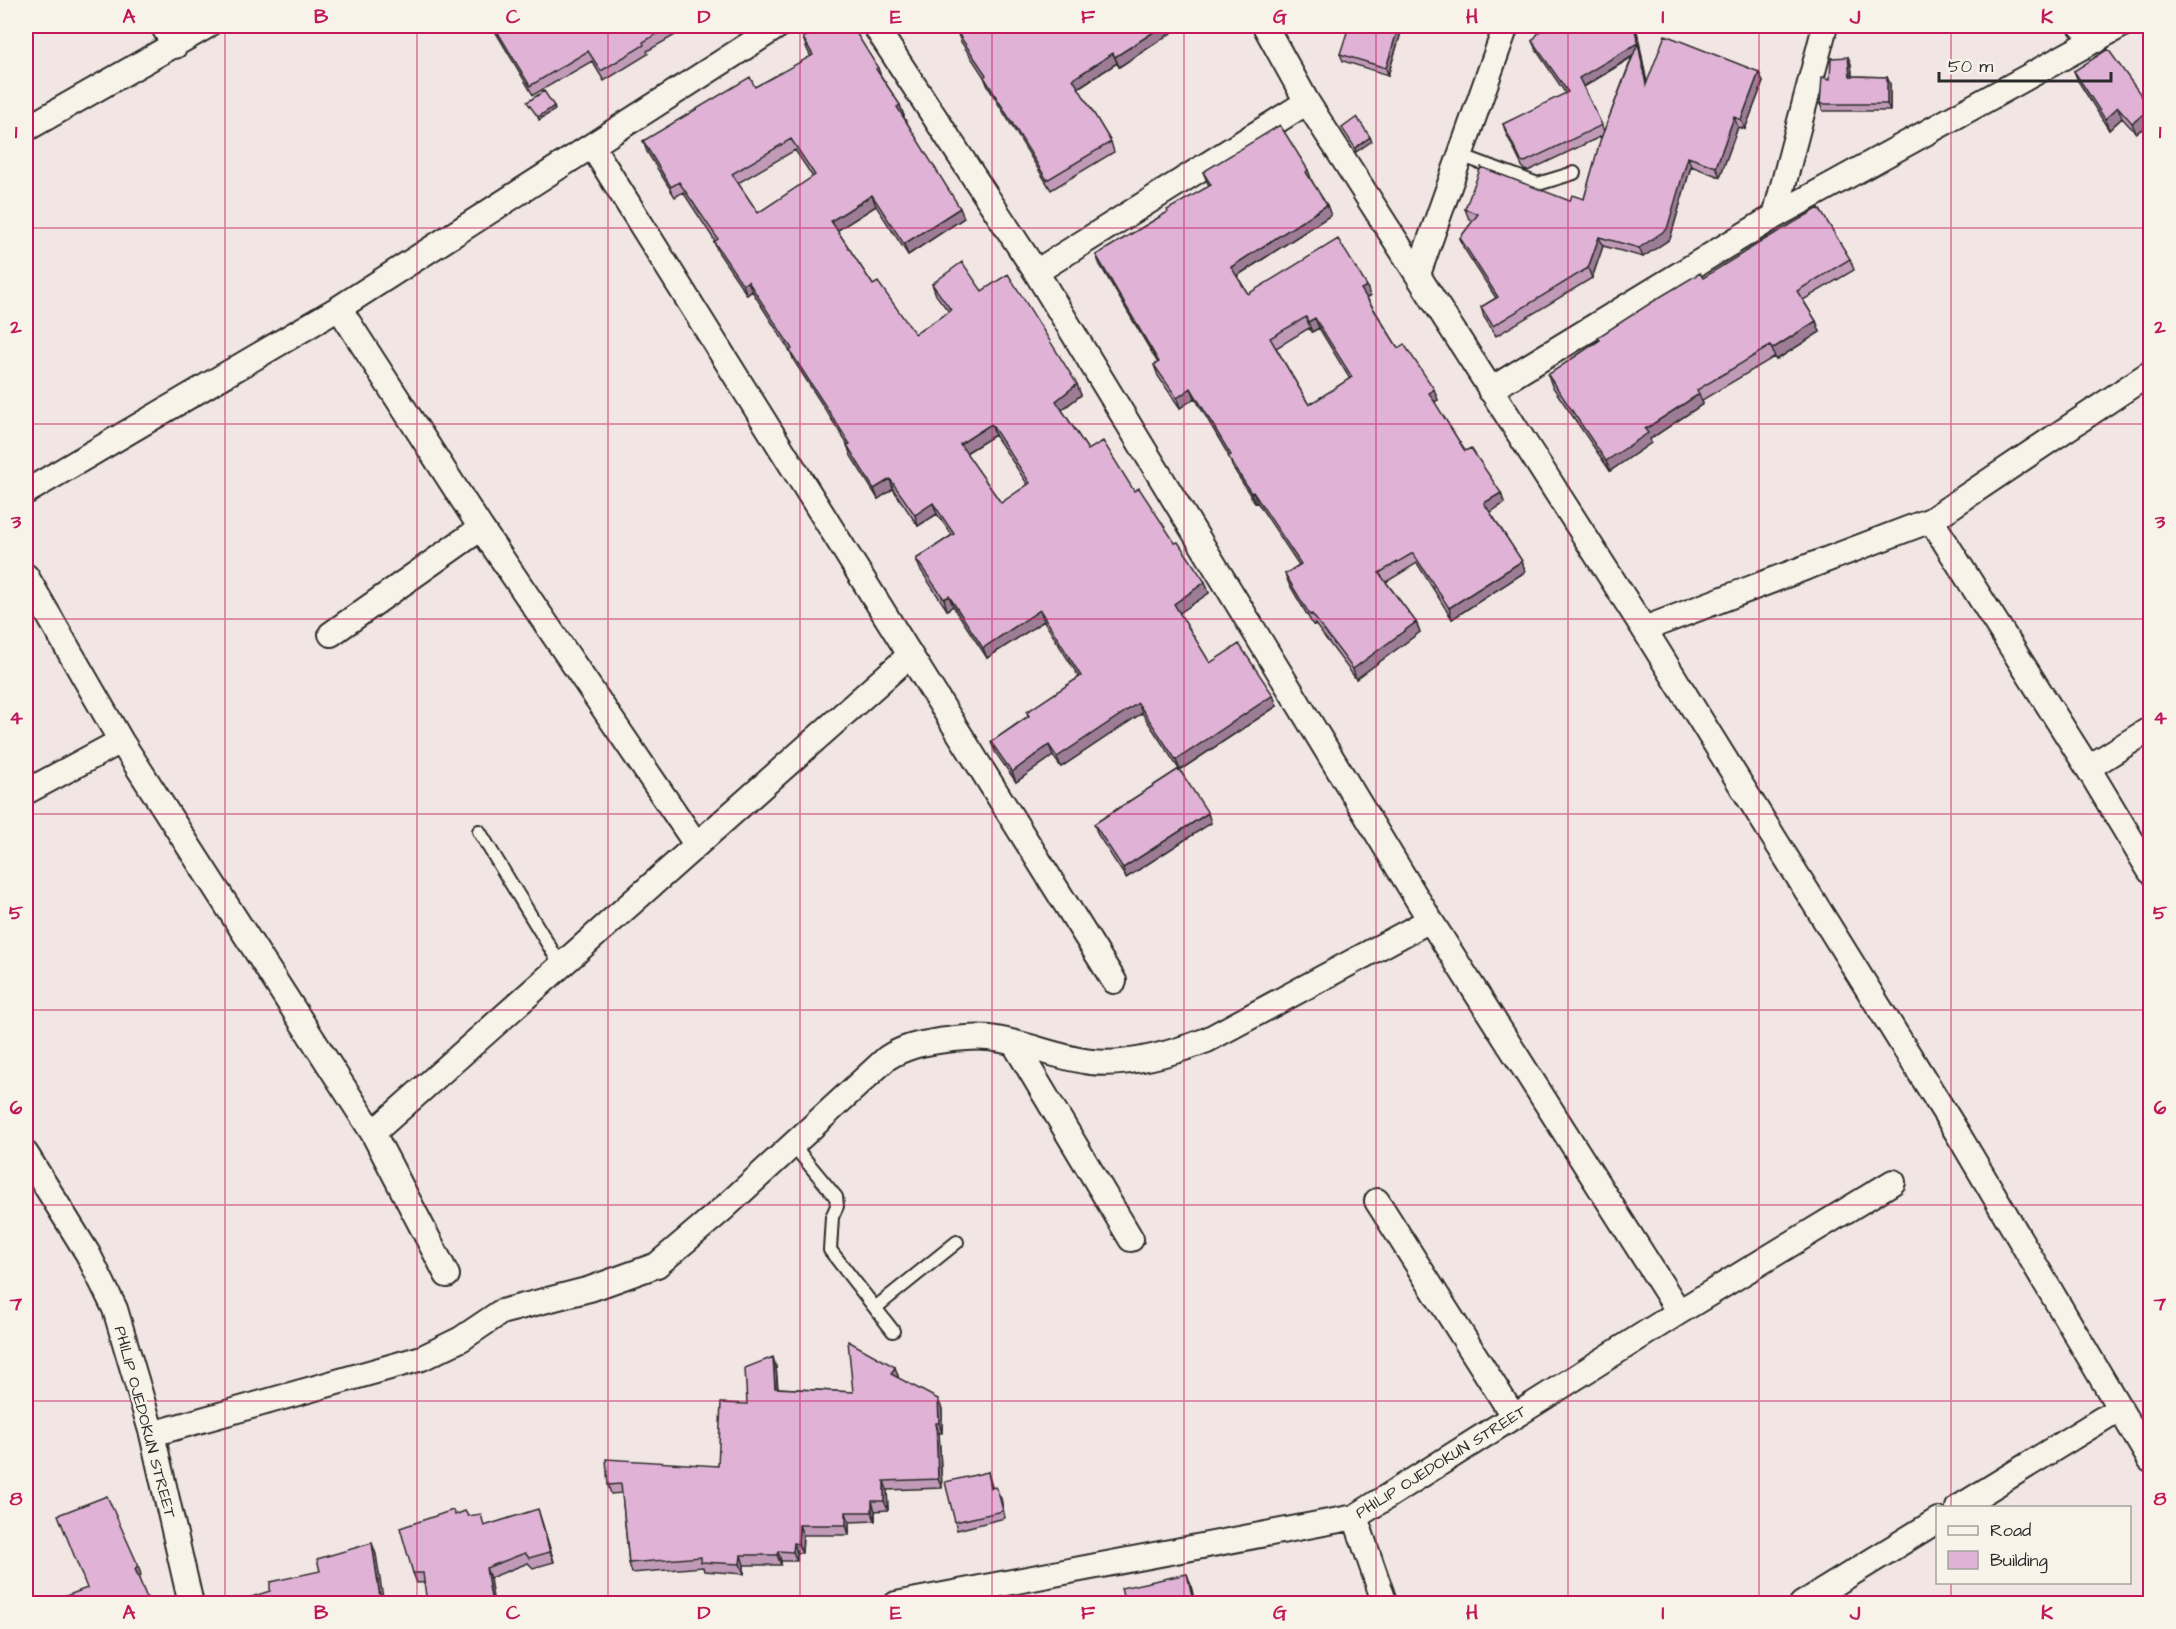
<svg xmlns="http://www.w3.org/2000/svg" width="2176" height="1629" font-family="'Architects Daughter',sans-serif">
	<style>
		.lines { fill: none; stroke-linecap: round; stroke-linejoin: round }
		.service-casing { stroke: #2b2b2b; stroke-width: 16 }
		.minor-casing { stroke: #2b2b2b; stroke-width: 28 }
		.service { stroke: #f7f3e8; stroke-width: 12 }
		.minor { stroke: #f7f3e8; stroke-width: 24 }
		.wall { fill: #c19ab8; stroke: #2b2b2b; stroke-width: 1.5; fill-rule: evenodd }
		.shaded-wall { fill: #9d7d96; stroke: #2b2b2b; stroke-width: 1.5 }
		.building { fill: #e0b3d6; stroke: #2b2b2b; stroke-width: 1.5; fill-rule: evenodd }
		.grid { fill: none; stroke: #c2185b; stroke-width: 1.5; stroke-opacity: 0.55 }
		.labels { text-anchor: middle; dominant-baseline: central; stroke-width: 5; stroke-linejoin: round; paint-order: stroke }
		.street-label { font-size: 16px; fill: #2b2b2b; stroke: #f7f3e8 }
		.neatline { fill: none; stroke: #c2185b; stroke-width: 2 }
		.grid-label { font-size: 20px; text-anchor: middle; font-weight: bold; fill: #c2185b }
	</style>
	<rect width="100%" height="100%" fill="#f2e6e4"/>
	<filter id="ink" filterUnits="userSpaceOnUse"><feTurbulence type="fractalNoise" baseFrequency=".0167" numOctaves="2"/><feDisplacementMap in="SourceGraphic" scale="12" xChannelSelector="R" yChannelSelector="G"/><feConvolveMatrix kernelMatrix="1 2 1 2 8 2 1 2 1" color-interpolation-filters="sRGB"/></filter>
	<g filter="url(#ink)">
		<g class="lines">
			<g class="service-casing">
				<path id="service" d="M1460,155L1538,184L1574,173
					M479,831L562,967
					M793,1145L836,1197L837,1206L832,1217L830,1250L893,1331
					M875,1308L957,1242"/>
			</g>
			<g class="minor-casing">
				<path id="minor" d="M163,26L175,46
					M875,26L1036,272L1430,920L1679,1312
					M1265,26L1307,102L1644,629L1958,1134L2150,1460
					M2081,26L2097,40
					M26,129L207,26
					M592,146L1114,981
					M1775,216L1825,26
					M1036,272L1307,102
					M1418,274L1506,26
					M339,308L481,528L696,844
					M1490,390L1775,216L2120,26
					M26,492L339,308L778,26
					M1931,520L2088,768L2150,871
					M26,576L121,741L373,1133L447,1275
					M1644,629L1931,520L2150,373
					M331,634L481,528
					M2088,768L2150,729
					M26,792L121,741
					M1014,1043L1131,1239
					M373,1133L909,656
					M26,1154L88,1254L115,1309L152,1434L191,1604
					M1377,1201L1514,1417
					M152,1434L422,1358L461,1339L501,1312L590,1289L657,1265L724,1208L887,1058C904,1047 919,1044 939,1041C954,1039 973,1036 989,1038C1024,1042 1057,1058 1091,1062C1128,1066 1173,1053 1207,1040L1430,920
					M1958,1508L2120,1408
					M1355,1517L1385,1604
					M896,1604L1355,1517L1679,1312L1893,1182
					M1802,1604L1938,1520"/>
			</g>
			<use href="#service" class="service"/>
			<use href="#minor" class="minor"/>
		</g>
		<path class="wall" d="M492,26H691L647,51L648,54L604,81L592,61L533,95Z
			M1182,26L1119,67L1117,63L1078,88L1111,142L1114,152L1051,190L988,87L984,77L961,42L957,32Z
			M1636,26L1647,83L1763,82L1745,129L1738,127L1720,177L1691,166L1670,239L1643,257L1603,246L1592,278L1496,336L1484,317L1481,307L1496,298L1463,247L1460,238L1473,221L1469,219L1465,209L1584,199L1602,136L1528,171L1524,170L1506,133L1503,124L1566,94L1536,50L1532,41L1567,28ZM1632,57L1604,131L1584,87Z
			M1400,36L1388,75L1343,61L1340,54Z
			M803,38L878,68L881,76L900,105L904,116H903L964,218L908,255L876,206L837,230L873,285L915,334L949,312L936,295L932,284L982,291L1081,395L1062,410L1088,450L1134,491L1205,582L1209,593L1179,613L1210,663L1277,706L1180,770L1211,823L1126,878L1098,835L1094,824L1179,769L1142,713L1061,767L1053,756L1016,782L995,752L991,742L1028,716L1027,712L1079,677L1044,621L987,658L953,606L947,610L920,569L916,559L952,535L937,514L918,526L893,489L878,499L851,456L847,445H848L794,361L790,351L752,291L747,295L718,252L714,242L715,241L683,192L675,197L647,152L643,141L755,87L811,57L807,49ZM795,150L813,177L758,213L738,183ZM995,435L1028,485L1001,503L966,453Z
			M1848,57L1851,64L1852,76L1887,77L1890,84V111H1823L1820,104L1830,79Z
			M2074,71L2151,109V123L2136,133L2122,118L2109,130L2078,81Z
			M1308,170L1312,181L1331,215L1237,276L1248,294L1370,296L1367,298L1398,348L1438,400L1434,402L1465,451L1501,493L1504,503L1490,512L1522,561L1525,572L1452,619L1417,563L1386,582L1416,622L1420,632L1356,679L1315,624L1313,625L1289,584L1285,574L1299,565L1257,502L1255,503L1232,466L1229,456L1195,398L1180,408L1158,376L1154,365L1158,363L1100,265L1096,255L1168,212L1209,186L1203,172ZM1309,328L1312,332L1319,328L1350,379L1309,405L1276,348Z
			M1850,259L1854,270L1803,300L1816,321L1820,332L1776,360L1774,357L1702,400L1703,404L1650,439L1651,443L1610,471L1552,386L1548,375L1599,340L1598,337L1703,278Z
			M776,1367L778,1388L853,1392L898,1376V1378L942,1409V1433H939L942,1488L887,1490L888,1510L875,1511V1521L849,1522V1535H803L802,1553H797V1561H781V1565H744V1574L704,1571L703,1567L632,1573L629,1563L622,1493L611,1494L608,1485L718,1466L747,1404Z
			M988,1472L992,1487L1001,1498L1005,1518L957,1530L955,1522Z
			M468,1516L485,1526L541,1519L554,1562L533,1568L528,1563L490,1578L417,1583L413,1573Z"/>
		<path class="shaded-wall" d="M1163,26H1182L1119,67L1115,57Z
			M1634,26H1636V27L1649,95L1646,85L1639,52L1583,87L1579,78Z
			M1398,28L1400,36L1388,75L1386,68Z
			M1113,53L1117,63L1076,89L1073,79Z
			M1848,57L1851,64L1853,83L1850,76Z
			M1759,72L1763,82L1745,129L1741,120Z
			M1887,77L1890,84V111L1887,104Z
			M900,105L904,116L901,117L897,107Z
			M554,106L555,110L539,120L538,117Z
			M2118,107L2122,118L2109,130L2105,119Z
			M2151,109V123L2136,133L2132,123Z
			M1734,117L1738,127L1720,177L1716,167Z
			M1370,137L1372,141L1356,152L1355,148Z
			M1688,157L1691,166L1670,239L1643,257L1639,248Z
			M872,195L876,206L835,232L831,221Z
			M1327,205L1331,215L1235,277L1231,267Z
			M960,208L964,218L908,255L904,244Z
			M1599,237L1603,246L1592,278L1588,268Z
			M748,281L752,291L747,295L743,285Z
			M1367,286L1370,296L1365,299L1361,289Z
			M1315,318L1319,328L1312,332L1308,322Z
			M1816,321L1820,332L1776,360L1772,349Z
			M1077,384L1081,395L1060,411L1056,401Z
			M1191,388L1195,398L1180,408L1177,398Z
			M1434,389L1438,400L1432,403L1429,393Z
			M1699,394L1703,404L1650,439L1651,443L1610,471L1606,461L1645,429Z
			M991,424L995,435L964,454L960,444Z
			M890,479L893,489L878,499L874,489Z
			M1253,492L1257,502L1255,503L1251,493Z
			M1501,493L1504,503L1488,514L1484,503Z
			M933,503L937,514L918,526L915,515Z
			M1522,561L1525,572L1452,619L1449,608Z
			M1205,582L1209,593L1178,614L1174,604Z
			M949,596L953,606L947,610L944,599Z
			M1040,610L1044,621L987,658L983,648Z
			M1416,622L1420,632L1356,679L1353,669Z
			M1273,695L1277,706L1180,770L1176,760Z
			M1138,703L1142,713L1061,767L1057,757Z
			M1049,745L1053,756L1016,782L1012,772Z
			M1208,813L1211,823L1126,878L1123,868Z
			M773,1357L776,1367L778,1397L775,1388Z
			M895,1367L898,1376L894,1384L891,1374Z
			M938,1399L942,1409V1433L939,1423Z
			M936,1423L939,1433L942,1488L938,1479Z
			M884,1481L887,1490L888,1510L884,1501Z
			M872,1501L875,1511V1521L872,1512Z
			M538,1509L541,1519L554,1562L550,1552Z
			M846,1512L849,1522V1535L846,1525Z
			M799,1525L803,1535L802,1553L798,1544Z
			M372,1543L376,1554L384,1604H381Z
			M794,1543L797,1553V1561L793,1552Z
			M778,1551L781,1561V1565L777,1555Z
			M741,1555L744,1565V1574L740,1564Z
			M138,1565L141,1575L139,1579L135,1569Z
			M486,1568L490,1578L494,1604H492Z
			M1187,1574L1191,1585L1195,1604H1194Z
			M147,1598L149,1604H143Z"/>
		<path class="building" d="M494,26H671L643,42L644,45L601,71L588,51L530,86Z
			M824,26H852L878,68L876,69L900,105L897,107L960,208L904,244L872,195L831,221L873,285L878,282L915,334L951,310L932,284L962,262L982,291L1008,274L1077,384L1056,401L1088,450L1103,441L1134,491L1139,488L1175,543L1178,542L1205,582L1174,604L1210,663L1239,644L1273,695L1176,760L1138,703L1057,757L1049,745L1012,772L991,742L1029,716L1027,712L1081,676L1040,610L983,648L949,596L944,599L916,559L954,534L933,503L915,515L890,479L874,489L847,445L850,444L790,351L792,349L748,281L743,285L714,242L718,239L679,182L671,187L643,141L750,77L755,87L813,55L803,38ZM791,139L815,175L758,213L732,174ZM991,424L1030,483L1001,503L960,444Z
			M967,26H1163L1115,57L1113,53L1073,79L1111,142L1047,180L984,77L986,75L957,32Z
			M1349,26H1389L1398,28L1386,68L1340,54Z
			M1544,26H1564L1567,28L1583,26H1634L1638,43L1579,78L1602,125L1525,162L1521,161L1503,124L1568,92L1532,41Z
			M1665,35L1759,72L1741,120L1734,117L1716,167L1688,157L1667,229L1639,248L1599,237L1588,268L1493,326L1481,307L1498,297L1460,238L1478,214L1465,209L1481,167L1570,201L1572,195L1584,199L1600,141L1638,43L1646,85Z
			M2108,49L2151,109L2132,123L2118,107L2105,119L2074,71Z
			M1848,57L1850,76L1887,77V104H1820L1822,77L1830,79L1831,58Z
			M544,91L554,106L538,117L527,102Z
			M1357,117L1370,137L1355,148L1342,128Z
			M1280,125L1308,170L1306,172L1327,205L1231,267L1248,294L1338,239L1367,286L1361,289L1398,348L1404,344L1434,389L1429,393L1465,451L1471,448L1501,493L1484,503L1522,561L1449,608L1413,553L1379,573L1416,622L1353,669L1312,614L1310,615L1285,574L1301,564L1253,492L1251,493L1228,456L1231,455L1191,388L1177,398L1154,365L1159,362L1096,255L1168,212L1167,210L1211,185L1203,172ZM1306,317L1308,322L1315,318L1352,377L1309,405L1270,338Z
			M1819,208L1850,259L1797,291L1816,321L1772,349L1770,346L1697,390L1699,394L1645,429L1648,433L1606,461L1548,375L1600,340L1598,337L1660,297L1700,273L1703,278L1764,240Z
			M1179,769L1208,813L1123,868L1094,824Z
			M848,1341L895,1367L891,1374L938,1399L939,1423H936L938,1479L884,1481V1501H872V1512H846V1525H799L798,1544L794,1543L793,1552L778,1551L777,1555H741L740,1564L701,1562V1557L629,1563L621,1484L608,1485L606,1459L718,1466L721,1403L747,1404L745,1368L773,1357L775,1388L853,1392Z
			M988,1472L991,1488L995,1487L998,1491L1003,1511L955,1522L945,1482Z
			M107,1496L138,1565L135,1569L147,1598L143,1604H45L87,1588L58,1515Z
			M538,1509L550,1552L529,1558L525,1553L486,1568L492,1604H427L423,1573H413L400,1528L453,1510L455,1515L465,1511L468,1516L481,1514L484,1526Z
			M372,1543L381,1604H243L245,1599L270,1591V1582L320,1571L317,1559Z
			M1187,1574L1194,1604H1125L1121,1588Z"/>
	</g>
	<path class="grid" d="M225,26V1604M417,26V1604M608,26V1604M800,26V1604M992,26V1604M1184,26V1604M1376,26V1604M1568,26V1604M1759,26V1604M1951,26V1508M26,228H2150M26,424H2150M26,619H2150M26,814H2150M26,1010H2150M26,1205H2150M26,1401H2150M1951,1582V1604"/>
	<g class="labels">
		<g class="street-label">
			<text transform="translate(145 1422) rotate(75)">PHILIP OJEDOKUN STREET</text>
			<text transform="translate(1441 1462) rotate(-32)">PHILIP OJEDOKUN STREET</text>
		</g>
	</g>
	<rect width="2176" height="1629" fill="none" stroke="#f7f3e8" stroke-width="66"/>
	<rect x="1936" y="1506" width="195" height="78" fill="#f7f3e8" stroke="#a5a39c" stroke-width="1.5"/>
	<rect x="1948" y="1526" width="30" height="9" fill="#f7f3e8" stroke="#a5a39c" stroke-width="1.5"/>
	<text x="1990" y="1536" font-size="18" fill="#2b2b2b">Road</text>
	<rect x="1948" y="1551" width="30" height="18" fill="#e0b3d6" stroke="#a5a39c" stroke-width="1.5"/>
	<text x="1990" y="1566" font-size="18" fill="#2b2b2b">Building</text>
	<path d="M1939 72v9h172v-9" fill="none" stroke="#2b2b2b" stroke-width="3"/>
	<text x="1948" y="72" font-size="18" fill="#2b2b2b" stroke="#f7f3e8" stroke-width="4.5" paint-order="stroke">50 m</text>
	<rect x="33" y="33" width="2110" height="1563" class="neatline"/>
	<g class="grid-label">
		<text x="129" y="23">A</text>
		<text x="321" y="23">B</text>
		<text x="513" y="23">C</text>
		<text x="704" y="23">D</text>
		<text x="896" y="23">E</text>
		<text x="1088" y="23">F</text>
		<text x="1280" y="23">G</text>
		<text x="1472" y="23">H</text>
		<text x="1663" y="23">I</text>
		<text x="1855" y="23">J</text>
		<text x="2047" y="23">K</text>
		<text x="16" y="138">1</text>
		<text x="2160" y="138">1</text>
		<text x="16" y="333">2</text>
		<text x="2160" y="333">2</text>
		<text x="16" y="528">3</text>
		<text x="2160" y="528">3</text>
		<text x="16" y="724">4</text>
		<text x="2160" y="724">4</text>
		<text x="16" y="919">5</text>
		<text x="2160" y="919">5</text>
		<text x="16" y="1114">6</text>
		<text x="2160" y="1114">6</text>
		<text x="16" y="1310">7</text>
		<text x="2160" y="1310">7</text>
		<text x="16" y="1505">8</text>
		<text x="2160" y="1505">8</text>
		<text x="129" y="1619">A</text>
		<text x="321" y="1619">B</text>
		<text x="513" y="1619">C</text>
		<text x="704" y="1619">D</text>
		<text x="896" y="1619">E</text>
		<text x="1088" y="1619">F</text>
		<text x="1280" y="1619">G</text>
		<text x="1472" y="1619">H</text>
		<text x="1663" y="1619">I</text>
		<text x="1855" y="1619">J</text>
		<text x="2047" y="1619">K</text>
	</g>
</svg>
